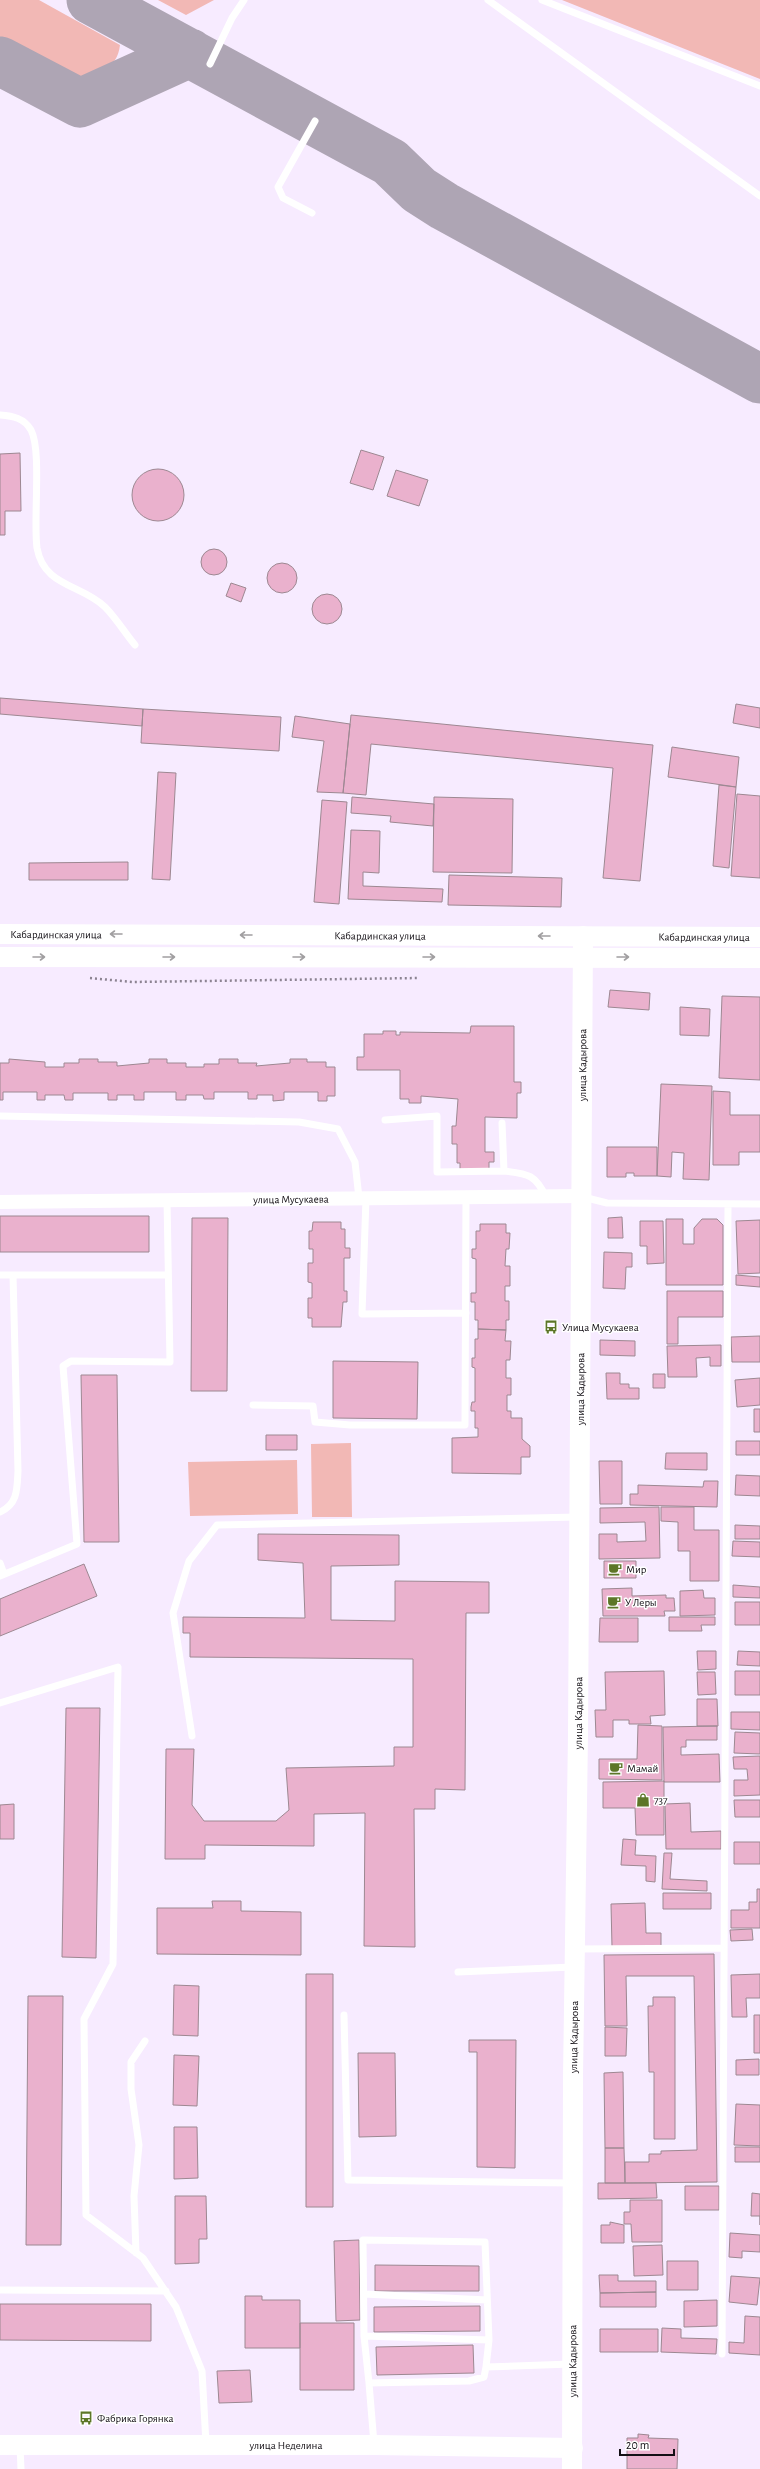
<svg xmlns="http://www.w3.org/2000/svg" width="760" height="2469" font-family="'Alegreya Sans',sans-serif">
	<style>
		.grass { fill: #f2b8b5 }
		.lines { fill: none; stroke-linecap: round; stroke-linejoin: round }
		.taxiway { stroke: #aea5b4; stroke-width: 49 }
		.building { fill: #eab1cd; stroke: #9d8892 }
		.path { stroke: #8c8391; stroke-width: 2.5; stroke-dasharray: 2 3; stroke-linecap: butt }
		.lane { stroke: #fff; stroke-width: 7 }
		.street { stroke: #fff; stroke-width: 14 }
		.secondary { stroke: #fff; stroke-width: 20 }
		.oneway { stroke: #a19fa1 }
		.labels { text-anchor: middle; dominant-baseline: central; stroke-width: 3; stroke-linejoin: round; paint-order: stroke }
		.street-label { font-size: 11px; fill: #130f15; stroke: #fff }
		.poi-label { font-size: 11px; fill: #130f15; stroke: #fff; text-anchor: start }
	</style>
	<rect width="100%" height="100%" fill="#f7ebff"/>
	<path class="grass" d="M0,0H39L120,45C117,70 98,73 77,79L0,37Z
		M158,0H214L186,15Z
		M562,0H760V79Z
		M351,1443L352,1517H312L311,1444Z
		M297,1460L298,1514L190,1516L188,1462Z"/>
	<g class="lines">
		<path class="taxiway" d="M91,0L390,162L419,190L444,206L760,379
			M0,61L80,103L190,53"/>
	</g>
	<path class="building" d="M361,450L384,457L373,490L350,483Z
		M20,453L21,511H5V535H0V454Z
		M132 495a26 26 0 1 1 52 0a26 26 0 1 1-52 0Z
		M396,470L428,480L419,506L387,496Z
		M201 562a13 13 0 1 1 26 0a13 13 0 1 1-26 0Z
		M267 578a15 15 0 1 1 30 0a15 15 0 1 1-30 0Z
		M231,583L246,588L241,602L226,596Z
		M312 609a15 15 0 1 1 30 0a15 15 0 1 1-30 0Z
		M0,698L143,709L142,726L0,714Z
		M736,704L760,708V728L733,723Z
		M143,709L281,717L279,751L141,743Z
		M351,715L653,745L640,881L603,878L613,768L371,744L366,795L343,793Z
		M295,716L350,724L343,793L317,792L324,741L292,737Z
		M672,747L739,757L736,787L668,777Z
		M158,772L176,773L170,880L152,879Z
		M719,785L736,787L729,868L713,866Z
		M737,794L760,796V878L731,876Z
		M352,797L434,804L433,826L390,822L391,816L351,813Z
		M434,797L513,799L512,873L433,872Z
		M322,800L347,802L339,904L314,902Z
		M351,830L380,831L379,873L363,872V886L443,889L442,902L348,899Z
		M128,862V880H29V863Z
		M449,875L562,878L561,907L448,905Z
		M610,990L650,993L649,1010L608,1007Z
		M722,996L760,997V1080L719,1078Z
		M680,1007L710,1009L709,1036L680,1035Z
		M471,1026H514V1082H521V1093H517V1118L485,1117V1152H494V1162H489V1170H460V1163H457V1144H452V1126H456L458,1099L421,1096V1103H409V1099H400V1070H357V1057H364V1034H383V1031H396V1035H400V1032L470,1033Z
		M9,1059L45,1062V1067H64V1063H79V1059H98V1062H117V1066L149,1063V1059H167V1063H186V1067H204V1064H219V1059H238V1063H257L256,1066L290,1063V1059H307V1062H326V1067H335V1096H327V1101H318V1092H284V1100L273,1101V1095H257V1099H248V1092H214V1099H204L203,1095H186V1100H176V1092H144V1100H134V1095H117V1100H108V1093H73V1100H65L64,1095H45V1100H37V1092H3V1100H0V1063H9Z
		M661,1084L712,1086L709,1180L683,1179L684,1153L672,1152L671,1177L657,1176Z
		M713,1091L730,1092V1115H760V1152H739V1165H713Z
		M607,1147H657V1176H634V1173H626V1177H607Z
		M0,1216H149V1252H0Z
		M622,1217L623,1238H608V1218Z
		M192,1218H228L227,1391H191Z
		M666,1219H683V1244H694V1228L702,1219H717L723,1225V1285H666Z
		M760,1220V1273L738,1274L736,1221Z
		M640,1221H663L664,1263L647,1264V1246H640Z
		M313,1222H341V1229H345V1248H350V1258H344V1291H347V1302H343L341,1327H312V1318H308V1298H312V1283L308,1282V1263H313V1249H309V1231H312Z
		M480,1224H506V1233H510L509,1249H506L505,1266H510V1286H505V1301H509V1320H506V1330L478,1329V1320H475V1302H471V1293H476V1259L472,1258V1249H476V1231H480Z
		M604,1252L632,1253V1267H626L625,1289L603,1288Z
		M736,1275L760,1277V1287L736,1285Z
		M667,1291H723V1317H678V1344H667Z
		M478,1329L506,1330L505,1341H511L510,1360H506V1378H511V1395H507V1411H511V1418H522V1439L530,1446V1457H521V1474L452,1473V1438L478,1437V1428H475V1411H471V1407L472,1402H475V1368L472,1367V1358H475V1339H478Z
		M760,1336V1362H732L731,1337Z
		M600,1340L635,1341V1356L600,1355Z
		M721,1345V1366H710V1357L696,1358L697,1377H668L667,1346Z
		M333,1361L418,1362L417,1419L333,1418Z
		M606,1373H620V1384H629V1388H639V1399H607Z
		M653,1374H665V1388H653Z
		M81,1375H117L119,1542H84Z
		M760,1378V1405L737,1407L735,1380Z
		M754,1409H760V1432H754Z
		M266,1435H297V1450H266Z
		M736,1441H760V1455H736Z
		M666,1453H707V1470L665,1469Z
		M599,1461H622V1504H600Z
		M736,1475L760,1476V1496L735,1495Z
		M704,1481H718L717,1507L630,1505V1494H638V1485L703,1487Z
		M659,1507L660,1558L599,1559V1534H617V1542L646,1541L645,1522L600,1523V1508Z
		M661,1507H694V1530H719V1581H690V1551H678V1522L661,1521Z
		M735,1525L760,1526V1539H735Z
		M258,1534L399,1535V1565L331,1566V1620L395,1621V1581L489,1582V1613H466L465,1790L435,1789V1809H414L415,1947L364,1946L365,1813L314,1814V1846L205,1845V1859H165L166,1749H194L192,1805L204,1821H276L289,1810L286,1768L394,1766V1747H413V1659L190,1657V1633H183V1617L305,1618L303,1563L258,1560Z
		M733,1541L760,1542V1557L732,1556Z
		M604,1561H636V1578H604Z
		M84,1564L97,1596L0,1636V1599Z
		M733,1585L760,1587V1598L733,1597Z
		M632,1588V1596L666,1595V1598H674L675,1611H664L665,1616H603L602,1589Z
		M703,1590L704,1598H715V1615L680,1616V1591Z
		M735,1602H760V1625H735Z
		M669,1617H715V1625H701L702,1631H669Z
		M600,1618H638V1642H599Z
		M697,1651H716V1669L698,1670Z
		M738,1651L760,1652V1666L737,1665Z
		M664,1671L665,1715L650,1716L651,1724H629V1720H613V1737H596L595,1710H606L605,1672Z
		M735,1671H760V1695H735Z
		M697,1672H715L716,1694L698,1695Z
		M697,1699H717L718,1726H697Z
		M66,1708H100L96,1958L62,1957Z
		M731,1712H760V1730L731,1729Z
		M638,1725L662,1726V1780L599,1779V1759H637Z
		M717,1726V1740H686V1747H681V1755L719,1754L720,1782H664L663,1727Z
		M735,1732L760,1733V1754L734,1753Z
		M760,1756V1795L734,1796V1780H748L747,1769H734L733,1757Z
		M664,1781V1835H636L635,1808H603V1782Z
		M734,1800H760V1817H735Z
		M690,1803L691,1832L721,1831V1849H666L665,1804Z
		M14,1804V1839H0V1805Z
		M623,1839L636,1840L635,1855L656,1856L655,1882L646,1881V1866L621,1865Z
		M734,1842H760V1864H734Z
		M664,1853H672L670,1879L707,1881V1891L662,1889Z
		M757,1889H760V1928H731V1910H749V1902H757Z
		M663,1893H711V1909H663Z
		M212,1901H241V1911L301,1912V1955L157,1954V1908H213Z
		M645,1903L646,1933H661V1946L612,1947L611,1904Z
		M752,1929L753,1940L731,1941L730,1930Z
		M714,1954L717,2182L625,2183V2162H649V2154H661V2151L697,2150L694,1976H626L627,2026H605L604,1955Z
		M306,1974H333V2207H306Z
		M760,1974V1998H746L747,2017H732L731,1975Z
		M174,1985L199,1986L198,2036L173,2035Z
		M28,1996H63L61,2245H26Z
		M653,1997H675V2139H654V2072H649L648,2006H653Z
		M754,2015H760V2053H754Z
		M605,2027L627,2028L626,2056H605Z
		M469,2040H516L515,2168L477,2167V2052H469Z
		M358,2053H395L396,2136L359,2137Z
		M174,2055L199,2056L197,2106L173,2105Z
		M759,2059V2075H736V2060Z
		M623,2072L624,2148H605L604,2073Z
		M736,2104L760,2105V2146L734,2145Z
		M174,2127H197L198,2178L174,2179Z
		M735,2147H760V2162H735Z
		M605,2148H624L625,2183H605Z
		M598,2183H656L657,2198L598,2199Z
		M685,2186H719V2210H685Z
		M752,2193L760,2194V2225V2216H751Z
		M175,2196H206L207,2239H199V2263L175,2264Z
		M630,2200H662V2242H632L631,2224H624V2212H630Z
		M610,2222L624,2225V2243H601V2225H610Z
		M730,2233L760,2235V2252L742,2251V2258L729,2257Z
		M359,2240L360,2320L336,2321L334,2241Z
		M662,2245L663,2275L634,2276L633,2246Z
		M667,2261H698V2290H667Z
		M375,2265L479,2266V2291H375Z
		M599,2275H618V2281H656V2292L600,2293Z
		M731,2276L760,2278L757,2305L729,2302Z
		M656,2292V2307H600V2293Z
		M245,2296H262V2300H300V2348H245Z
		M717,2300V2326L684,2327V2301Z
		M0,2304H151V2341L0,2340Z
		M480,2306V2331L374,2332V2307Z
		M745,2316L760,2317V2355L729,2353V2342L744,2343Z
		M300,2323H354V2390H300Z
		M662,2328L681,2329V2338L717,2339L716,2354L661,2352Z
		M600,2329H658V2352H600Z
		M473,2345L474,2373L377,2375L376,2347Z
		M250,2370L252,2402L219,2403L217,2371Z
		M638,2434L649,2435L648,2438L678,2439L677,2469H627V2438H638Z"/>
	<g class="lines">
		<path class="path" d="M90,978L132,982L419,978"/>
		<path class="lane" d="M488,0L760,196
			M542,0L760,86
			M210,64L232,18L244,0
			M312,213L283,198L278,187L315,121
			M0,415C13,416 24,418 31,430C42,451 33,520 37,548C44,587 81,584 105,607C116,618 125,633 135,645
			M0,1116L299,1122L338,1129L355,1162L359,1198
			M385,1120L437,1116V1172L504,1171
			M502,1123L504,1171C528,1174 535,1174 546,1197
			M583,1197L607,1203L760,1204
			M366,1198L362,1314L466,1313
			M0,1275H168
			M253,1405L313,1406L315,1422L350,1425H465L466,1197
			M0,1512C18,1504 17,1489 18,1471L13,1275
			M0,1563L4,1574
			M0,1576L77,1544L63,1366L71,1361L170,1362L167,1200
			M0,1703L118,1667L113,1964L84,2019L86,2215L143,2258L176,2307L202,2371L206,2444
			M192,1736L173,1613L189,1561L217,1525L578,1517
			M577,1949L723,1948
			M458,1972L573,1967
			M344,2015L348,2180L571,2183
			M136,2253L134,2196L139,2145L131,2089V2062L145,2041
			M0,2290L166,2291
			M364,2294L487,2300
			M364,2336L489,2340
			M722,2354L728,1205
			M486,2367L484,2377L469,2381L369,2383L364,2336L363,2240L485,2242L489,2340L486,2367L571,2364
			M369,2383L374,2444
			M20,2447L21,2469"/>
		<path class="street" id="s1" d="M0,1202L581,1196"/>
		<g class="secondary">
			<path id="s2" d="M0,934L760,937"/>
			<path d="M0,957L760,958"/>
			<path id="s3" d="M0,2445H374L573,2448"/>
			<path id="s4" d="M572,2469L573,2077L578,1734L583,936"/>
		</g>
	</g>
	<defs><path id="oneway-shaft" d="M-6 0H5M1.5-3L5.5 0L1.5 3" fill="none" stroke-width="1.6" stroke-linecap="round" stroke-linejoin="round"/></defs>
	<g class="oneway">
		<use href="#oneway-shaft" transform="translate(116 934) rotate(-180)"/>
		<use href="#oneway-shaft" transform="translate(246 935) rotate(-180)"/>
		<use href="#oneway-shaft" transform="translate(544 936) rotate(-180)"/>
		<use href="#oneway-shaft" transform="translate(39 957)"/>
		<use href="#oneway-shaft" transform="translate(169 957)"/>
		<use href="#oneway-shaft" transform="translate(299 957)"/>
		<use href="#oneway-shaft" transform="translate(429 957)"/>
		<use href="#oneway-shaft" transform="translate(623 957)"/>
	</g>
	<defs>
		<g id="bus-bare" transform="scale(1.08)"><path d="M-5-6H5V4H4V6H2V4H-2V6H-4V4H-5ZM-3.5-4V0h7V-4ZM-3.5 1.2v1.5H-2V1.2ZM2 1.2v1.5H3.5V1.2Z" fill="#5d7628" stroke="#fff" stroke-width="2.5" paint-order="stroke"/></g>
		<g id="cafe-bare" transform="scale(1.08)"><path d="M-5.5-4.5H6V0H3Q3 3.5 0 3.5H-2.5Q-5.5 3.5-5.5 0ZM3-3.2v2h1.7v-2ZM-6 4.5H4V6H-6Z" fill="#5d7628" stroke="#fff" stroke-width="2.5" paint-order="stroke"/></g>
		<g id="shop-bare" transform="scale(1.08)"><path d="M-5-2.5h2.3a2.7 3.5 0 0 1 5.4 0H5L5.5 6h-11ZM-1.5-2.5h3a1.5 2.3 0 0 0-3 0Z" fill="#5d7628" stroke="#fff" stroke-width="2.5" paint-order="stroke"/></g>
	</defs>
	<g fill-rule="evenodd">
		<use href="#bus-bare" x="551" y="1327"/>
		<use href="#cafe-bare" x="615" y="1569"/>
		<use href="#cafe-bare" x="614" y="1602"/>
		<use href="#cafe-bare" x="616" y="1768"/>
		<use href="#shop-bare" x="643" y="1800"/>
		<use href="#bus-bare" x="86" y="2418"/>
	</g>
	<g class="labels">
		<g class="street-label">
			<text stroke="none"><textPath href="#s2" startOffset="56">Кабардинская улица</textPath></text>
			<text stroke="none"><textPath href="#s2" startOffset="380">Кабардинская улица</textPath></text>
			<text stroke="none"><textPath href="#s2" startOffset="704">Кабардинская улица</textPath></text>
			<text stroke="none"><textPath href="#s4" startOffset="1404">улица Кадырова</textPath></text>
			<text stroke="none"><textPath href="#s1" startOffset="291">улица Мусукаева</textPath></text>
			<text stroke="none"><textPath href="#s4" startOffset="1080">улица Кадырова</textPath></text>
			<text stroke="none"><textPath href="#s4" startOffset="756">улица Кадырова</textPath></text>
			<text stroke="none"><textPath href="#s4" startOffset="432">улица Кадырова</textPath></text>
			<text stroke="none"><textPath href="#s4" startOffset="108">улица Кадырова</textPath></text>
			<text stroke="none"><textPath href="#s3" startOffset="286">улица Неделина</textPath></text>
		</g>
		<g class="poi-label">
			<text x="562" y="1327">Улица Мусукаева</text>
			<text x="626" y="1569">Мир</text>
			<text x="625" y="1602">У Леры</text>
			<text x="627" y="1768">Мамай</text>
			<text x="654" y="1800">737</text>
			<text x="97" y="2418">Фабрика Горянка</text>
		</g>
	</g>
	<path d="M620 2449v6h54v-6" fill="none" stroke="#130f15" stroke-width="2"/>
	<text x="626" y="2449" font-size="12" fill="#130f15" stroke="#ffffff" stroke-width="3" paint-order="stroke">20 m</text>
</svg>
